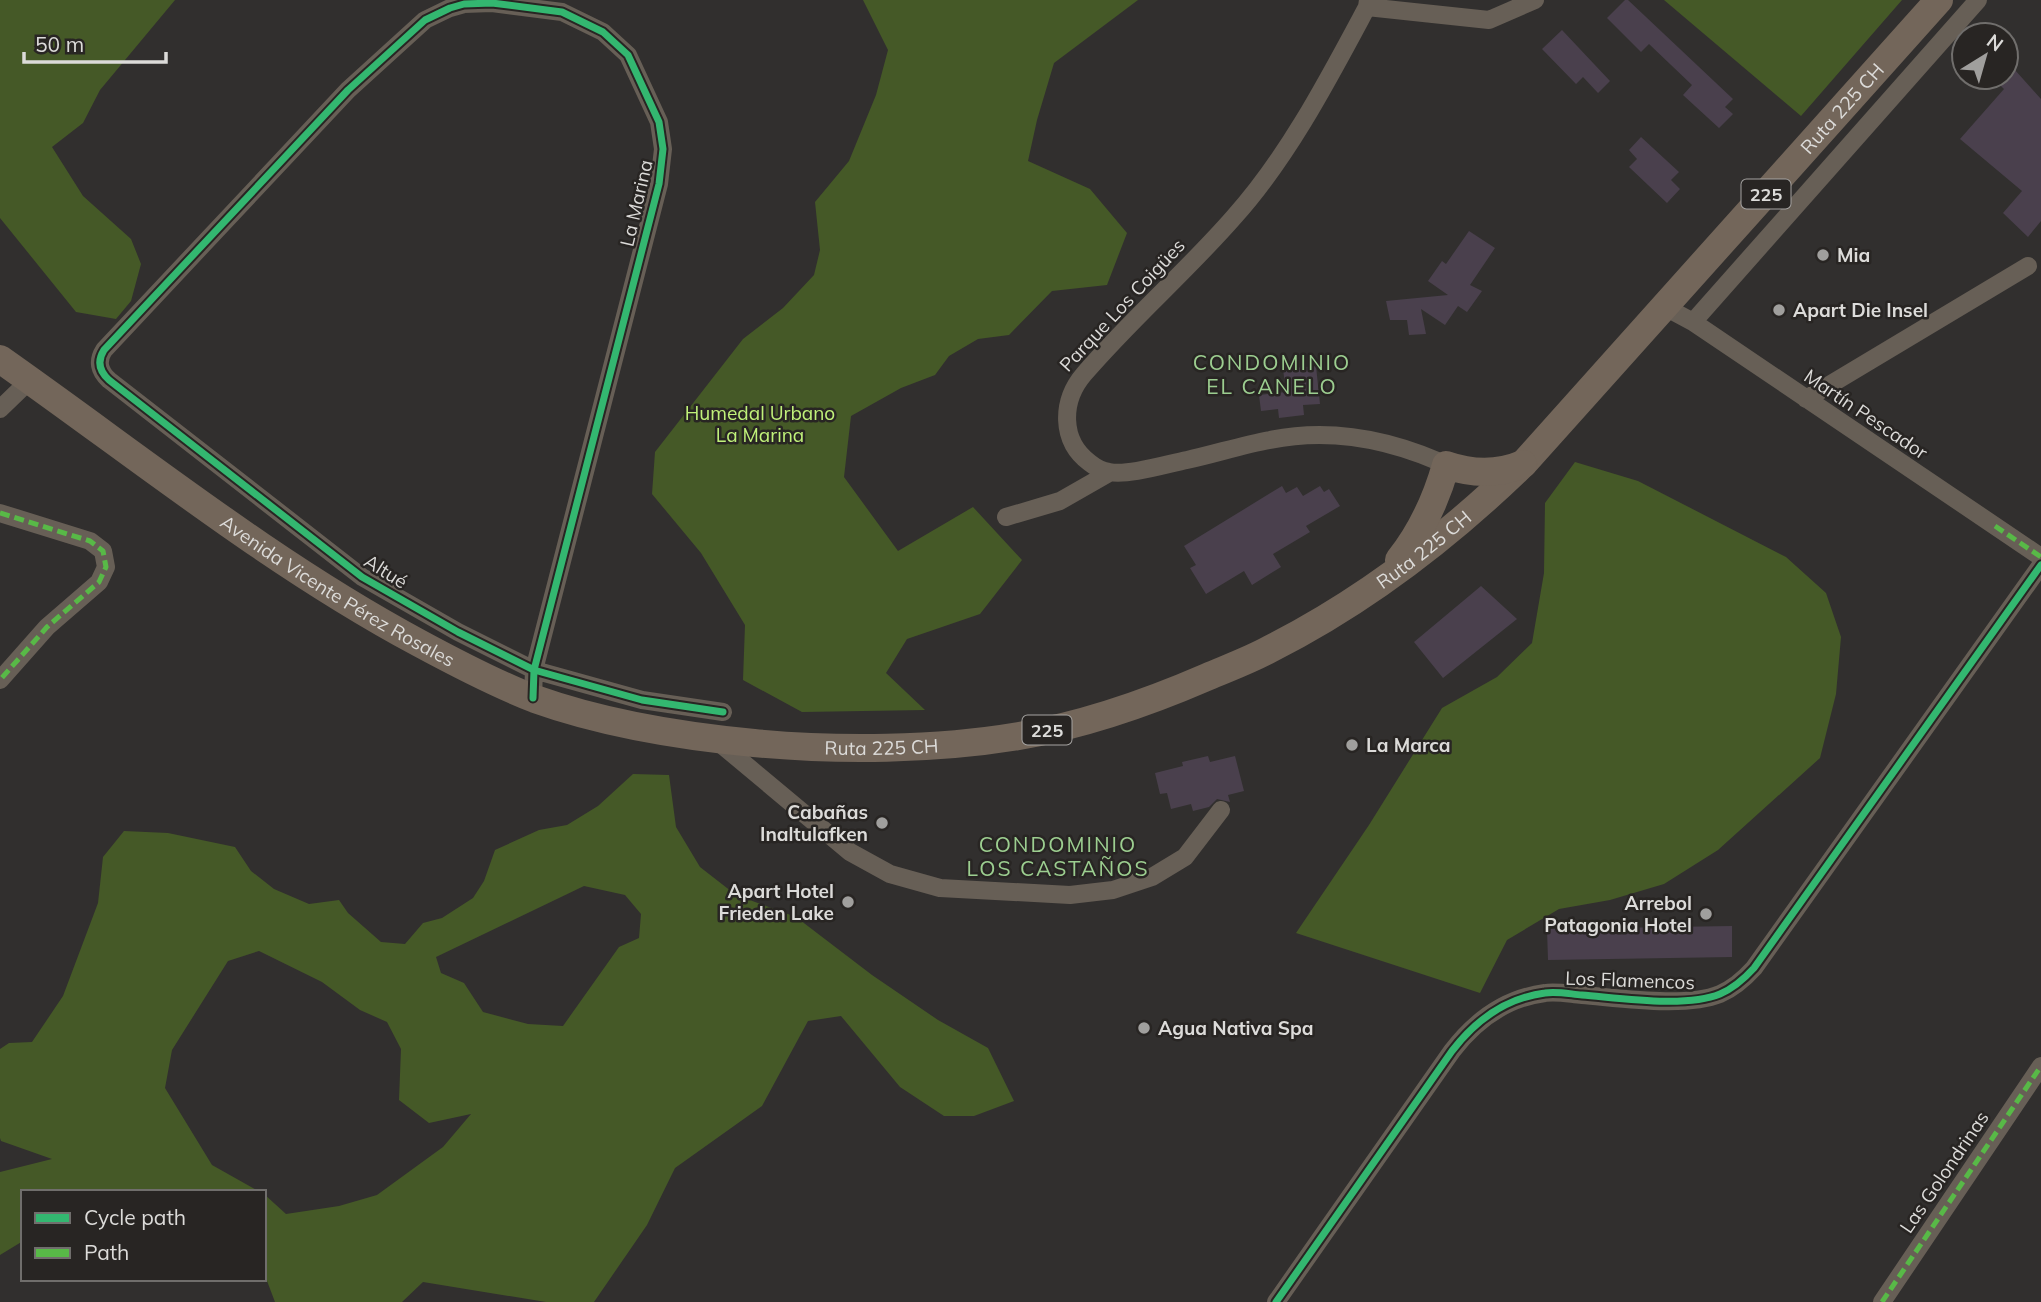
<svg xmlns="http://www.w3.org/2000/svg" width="2041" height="1302" font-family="Mulish,sans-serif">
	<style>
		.green { fill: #455927; fill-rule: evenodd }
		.building { fill: #4a404d }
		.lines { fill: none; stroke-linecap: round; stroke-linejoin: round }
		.street { stroke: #675f56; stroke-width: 18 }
		.primary { stroke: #73665a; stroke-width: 28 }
		.quiet { stroke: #58b947; stroke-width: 5; stroke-dasharray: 10 5; stroke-linecap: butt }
		.cycleway-casing { stroke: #282523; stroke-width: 11 }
		.cycleway { stroke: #33b770; stroke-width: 7 }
		.poi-dot { fill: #a09f9d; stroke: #282523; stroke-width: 2.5 }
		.labels { text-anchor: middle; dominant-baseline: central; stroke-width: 5; stroke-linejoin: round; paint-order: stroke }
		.shield { fill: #282523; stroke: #a6a4a2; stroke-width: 2 }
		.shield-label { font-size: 18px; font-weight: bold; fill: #dcdbd9 }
		.street-label { font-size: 19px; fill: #dcdbd9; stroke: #282523 }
		.poi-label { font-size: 19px; font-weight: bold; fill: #dcdbd9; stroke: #282523; text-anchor: start }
		.park-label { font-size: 19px; fill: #c0f17a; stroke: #282523 }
		.neighbourhood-label { font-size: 21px; letter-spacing: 2px; fill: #9cce90; stroke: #282523 }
	</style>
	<rect width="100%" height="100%" fill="#312f2e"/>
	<path class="green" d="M0,0H175L100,90L83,123L52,147L83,196L131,239L141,264L131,301L116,319L76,312L0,218Z
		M863,0H1138L1054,63L1037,120L1028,161L1090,189L1127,233L1107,285L1052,291L1009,335L978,339L949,356L935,375L901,388L851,416L844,477L898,551L973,507L1022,560L980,614L907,639L886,673L925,710L802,712L743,680L745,625L701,553L652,494L655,452L743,339L783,308L814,275L820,250L815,202L849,161L876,95L888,50Z
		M1664,0H1902L1801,116Z
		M1575,462L1638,481L1786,557L1826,593L1841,637L1836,694L1820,758L1718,850L1664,884L1610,900L1559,909L1507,940L1480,993L1296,933L1369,825L1442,708L1497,677L1532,643L1544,573L1545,503Z
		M633,774L669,775L676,827L700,867L736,895L796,917L872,975L938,1020L988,1048L1014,1101L974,1116H944L900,1087L841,1016L808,1021L762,1106L675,1168L647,1225L594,1302H546L423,1282L402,1302H275L264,1273V1194L286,1214L339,1206L377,1195L443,1147L471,1114L429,1123L399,1100L401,1049L387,1022L360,1010L322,982L259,951L228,961L172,1050L165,1088L212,1165L260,1192H122L107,1189L103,1192H23V1241L0,1255V1172L52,1159L1,1141L0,1138V1049L9,1043L32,1042L63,996L98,903L103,857L124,831L168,833L235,847L251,871L274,889L309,904L339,900L348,913L381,942L405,944L423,923L442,918L473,898L484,881L495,850L539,830L567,825L598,806ZM584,886L625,895L641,914L639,938L619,947L563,1026L528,1024L483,1012L464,983L441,973L436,957Z"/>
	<path class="building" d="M1625,0H1628L1733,99L1725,107L1733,114L1719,128L1683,95L1692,85L1649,44L1641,52L1607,18Z
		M1562,30L1610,81L1598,93L1583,77L1576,84L1542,49Z
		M2006,60L2041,99V221L2028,237L2003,213L2022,191L1960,139L2004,89L1992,77H2006Z
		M1641,137L1679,172L1671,180L1680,189L1667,203L1629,167L1637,159L1629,150Z
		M1469,231L1495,248L1470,285L1482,291L1467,312L1458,306L1445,325L1421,309L1426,334L1409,335L1407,320H1390L1386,301L1448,295L1428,281L1442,261L1446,264Z
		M1316,366L1320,404L1303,405L1304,415L1279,418L1278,409L1261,411L1259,395L1286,392L1283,369Z
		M1282,486L1286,493L1297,487L1303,496L1320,486L1324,492L1329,489L1340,506L1306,526L1310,532L1273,554L1281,567L1252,585L1244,571L1206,594L1190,568L1196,565L1184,546Z
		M1481,586L1517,619L1443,678L1414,642Z
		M1208,756L1210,762L1235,756L1244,791L1228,795L1230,802L1217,799L1209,807L1193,811L1191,804L1171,809L1167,793L1160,794L1155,773L1183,766L1182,762Z
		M1732,926V957L1548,960L1547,929Z"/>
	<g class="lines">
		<path class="street" d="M1368,0L1367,7C1329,78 1288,157 1234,217C1186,272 1131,319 1084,374C1061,401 1060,441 1090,463C1095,467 1102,471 1109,472C1128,476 1167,464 1187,460C1215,454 1242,445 1270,440C1333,427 1397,441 1455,469
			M1367,7L1489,20L1535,0
			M1665,307L1693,322L2041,557
			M1693,322L1978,0
			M1806,399L2028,266
			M0,409L30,380
			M0,513L90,541L103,551L106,567L99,582L47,627L0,680
			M1006,517L1060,501L1109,473
			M533,698L534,670L659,184L663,149L659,122L628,55L603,32L562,12L492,3L464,4L450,8L425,20L348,90L104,350C97,361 99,371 109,380L362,577L458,632L534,670L642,700L723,712
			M716,740L850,852L890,874L940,888L1070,895L1113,890L1152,877L1185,857L1221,810
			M1276,1302L1452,1051C1475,1021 1506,998 1545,993C1556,991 1570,994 1582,995C1620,998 1686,1008 1720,994C1734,988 1744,979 1754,968L2041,565
			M1882,1302L2041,1066"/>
		<g class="primary">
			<path id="s1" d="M0,359C138,456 270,563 419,643C456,663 496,684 535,699C605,724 680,736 754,743C838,751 936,750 1019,736C1084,725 1147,703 1207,677C1228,668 1250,660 1270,649C1365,601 1449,536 1525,462L1939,0"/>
			<path d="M1399,560C1422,531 1436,500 1446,465C1472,474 1497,475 1523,464"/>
		</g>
		<path class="quiet" d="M0,513L90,541L103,551L106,567L99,582L47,627L0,680
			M1995,526L2041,557
			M1882,1302L2041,1066"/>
		<g class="cycleway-casing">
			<path id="cycleway" d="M533,698L534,670L659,184L663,149L659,122L628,55L603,32L562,12L492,3L464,4L450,8L425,20L348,90L104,350C97,361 99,371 109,380L362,577L458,632L534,670L642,700L723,712
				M1276,1302L1452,1051C1475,1021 1506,998 1545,993C1556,991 1570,994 1582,995C1620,998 1686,1008 1720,994C1734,988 1744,979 1754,968L2041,565"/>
		</g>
		<use href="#cycleway" class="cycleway"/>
	</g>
	<g class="poi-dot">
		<circle cx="1823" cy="255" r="7"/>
		<circle cx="1779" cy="310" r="7"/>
		<circle cx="1352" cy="745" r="7"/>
		<circle cx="882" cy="823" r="7"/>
		<circle cx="848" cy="902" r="7"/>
		<circle cx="1706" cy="914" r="7"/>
		<circle cx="1144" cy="1028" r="7"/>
	</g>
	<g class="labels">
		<g class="shield">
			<rect x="1741.5" y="179.5" width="49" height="29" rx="5"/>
			<rect x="1022.5" y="715.5" width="49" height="29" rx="5"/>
		</g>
		<g class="shield-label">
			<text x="1766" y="194">225</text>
			<text x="1047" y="730">225</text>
		</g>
		<g class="street-label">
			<text stroke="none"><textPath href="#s1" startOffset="2184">Ruta 225 CH</textPath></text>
			<text transform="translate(636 203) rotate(-77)">La Marina</text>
			<text transform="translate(1122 305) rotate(-47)">Parque Los Coigües</text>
			<text transform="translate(1866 414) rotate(34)">Martín Pescador</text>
			<text stroke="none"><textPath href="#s1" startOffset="1575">Ruta 225 CH</textPath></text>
			<text transform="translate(386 571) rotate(32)">Altué</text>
			<text stroke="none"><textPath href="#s1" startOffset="410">Avenida Vicente Pérez Rosales</textPath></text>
			<text stroke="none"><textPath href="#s1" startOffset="987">Ruta 225 CH</textPath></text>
			<text transform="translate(1630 980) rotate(2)">Los Flamencos</text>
			<text transform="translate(1944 1172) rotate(-56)">Las Golondrinas</text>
		</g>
		<g class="poi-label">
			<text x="1837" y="255">Mia</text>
			<text x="1793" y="310">Apart Die Insel</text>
			<text x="1366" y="745">La Marca</text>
			<text x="868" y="812" text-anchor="end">Cabañas<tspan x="868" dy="22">Inaltulafken</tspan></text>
			<text x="834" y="891" text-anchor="end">Apart Hotel<tspan x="834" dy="22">Frieden Lake</tspan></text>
			<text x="1692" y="903" text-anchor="end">Arrebol<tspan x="1692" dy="22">Patagonia Hotel</tspan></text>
			<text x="1158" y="1028">Agua Nativa Spa</text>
		</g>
		<g class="park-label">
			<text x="760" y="413">Humedal Urbano<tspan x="760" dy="22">La Marina</tspan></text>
		</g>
		<g class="neighbourhood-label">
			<text x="1272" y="362">CONDOMINIO<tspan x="1272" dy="24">EL CANELO</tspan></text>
			<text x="1058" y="844">CONDOMINIO<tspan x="1058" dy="24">LOS CASTAÑOS</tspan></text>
		</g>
	</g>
	<rect x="21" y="1190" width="245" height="91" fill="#282523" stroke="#706e6c" stroke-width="2"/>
	<rect x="35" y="1213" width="35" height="10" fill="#33b770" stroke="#706e6c" stroke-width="2"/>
	<text x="84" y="1225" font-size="21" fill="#dcdbd9">Cycle path</text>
	<rect x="35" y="1248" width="35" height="10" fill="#58b947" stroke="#706e6c" stroke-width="2"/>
	<text x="84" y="1260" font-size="21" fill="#dcdbd9">Path</text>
	<g transform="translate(1985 56) rotate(37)"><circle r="33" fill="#282523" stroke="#706e6c" stroke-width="2"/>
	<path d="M0-5L12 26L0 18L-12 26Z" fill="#a09f9d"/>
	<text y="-10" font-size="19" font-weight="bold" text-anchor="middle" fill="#dcdbd9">N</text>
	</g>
	<path d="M24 52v10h142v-10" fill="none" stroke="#dcdbd9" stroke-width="3.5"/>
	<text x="35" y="52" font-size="21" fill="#dcdbd9" stroke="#282523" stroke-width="5" paint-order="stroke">50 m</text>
</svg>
